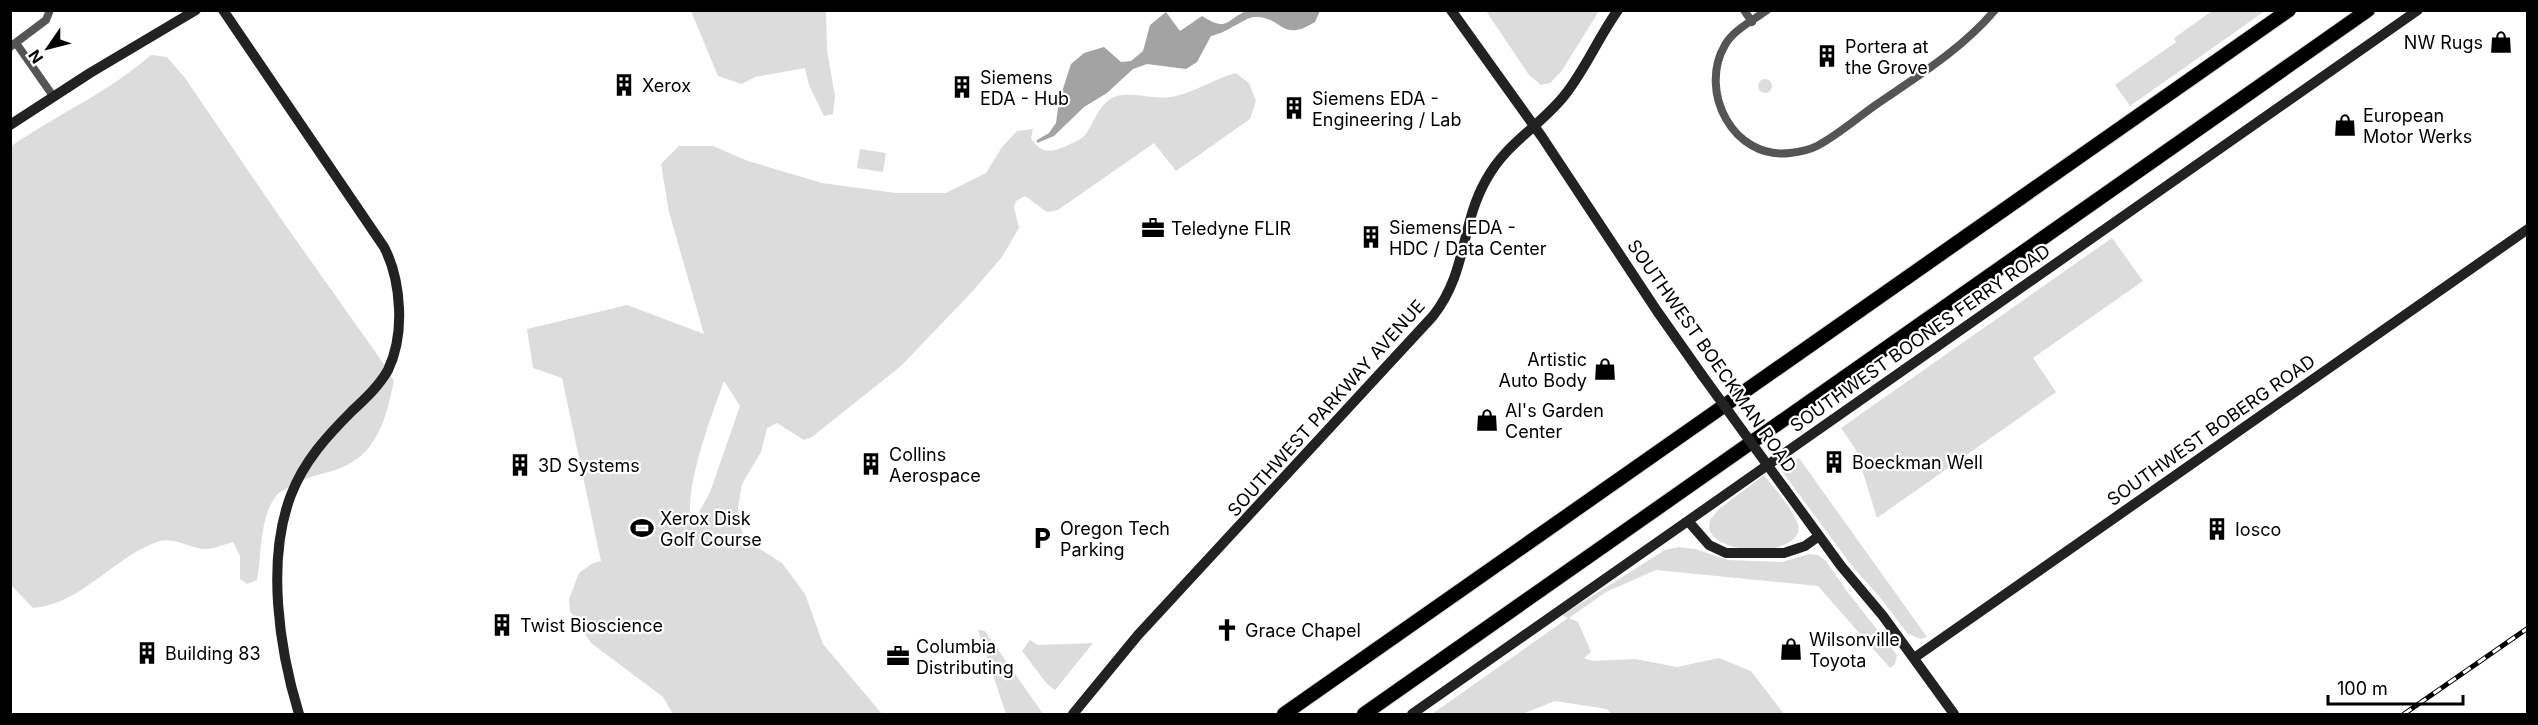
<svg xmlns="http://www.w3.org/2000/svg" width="2538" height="725" font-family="Inter,sans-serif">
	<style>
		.green { fill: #dcdcdc; fill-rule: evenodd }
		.water { fill: #a3a3a3 }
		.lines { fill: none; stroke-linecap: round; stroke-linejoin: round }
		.highway-casing { stroke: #dbdbdb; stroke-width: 16 }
		.street { stroke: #555; stroke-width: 8 }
		.secondary { stroke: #222; stroke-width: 10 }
		.highway { stroke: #000; stroke-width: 14 }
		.rail-casing { stroke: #000; stroke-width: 5 }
		.rail { stroke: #fff; stroke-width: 3; stroke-dasharray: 9; stroke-linecap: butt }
		.secondary-bridge { stroke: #222; stroke-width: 10 }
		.labels { text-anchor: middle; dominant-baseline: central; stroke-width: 4.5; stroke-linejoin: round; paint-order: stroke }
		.poi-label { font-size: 18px; fill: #000; stroke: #fff; text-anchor: start }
		.street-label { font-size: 18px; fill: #000; stroke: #fff }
	</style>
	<rect width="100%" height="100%" fill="#fff"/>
	<path class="green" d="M691,11H826L827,50L835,96L833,114L824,116L809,85L805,68L755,77L742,84L718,76Z
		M1486,11H1599L1561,72L1550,83L1541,85L1529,75Z
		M2212,11H2265L2130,106L2115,85L2176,42L2174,38Z
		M151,55L167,57L185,78L279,216L381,360L394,381C387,414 379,449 347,465C332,473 314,474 299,482C292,486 281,490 276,496C259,519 262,553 257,580L247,584L240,579V556L233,542C225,544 214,549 206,549C191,549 175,537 160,541C115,555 83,604 33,608L11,585L10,147C56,115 109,92 151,55Z
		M1236,73L1249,83L1256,101L1250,119L1176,171L1154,143L1058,210L1047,212L1025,196L1016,201L1014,207L1019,228L1002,257L971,293L901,366L812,437L804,440L777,423L767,428L761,452L742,484L738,508L741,529L747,545L760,549L782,563L805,594L823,644L882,714H673L663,697L591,643L570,611L569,599L579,573L593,563L601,561L562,378L533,368L527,329L627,305L704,334L669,212L661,164L679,146H713L748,161L822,183L896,193H946L986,173L1002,147L1017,131L1033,129L1031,138C1042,156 1054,152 1070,144C1075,142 1082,139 1085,135C1094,124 1098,105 1112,98C1125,90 1154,100 1171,97C1194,93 1213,79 1236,73ZM724,381L740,406L710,492L691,527C684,486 710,420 724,381Z
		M1758 86a7 7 0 1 1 14 0a7 7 0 1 1-14 0Z
		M860,149L886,153L883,172L857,168Z
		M2112,238L2143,281L2033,358L2056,392L1877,518L1856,450L1841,428Z
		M1799,458L1927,637L1921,639L1908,634L1878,595L1852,566L1781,470Z
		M1764,475C1775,490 1793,508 1798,525C1806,556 1718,558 1709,529L1710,520L1719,509Z
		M1678,547L1695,549L1728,560L1782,562L1809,554L1818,555L1826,561L1846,590L1897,655L1895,664L1890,668L1818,586L1656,570L1606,592L1569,618L1578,622L1591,652L1584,658L1592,661L1635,659L1677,667L1719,658L1751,671L1784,714H1611L1607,709L1555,701L1522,714H1432L1568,618L1562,615L1665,550Z
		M978,630L985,631L1043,714H1006Z
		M1030,640L1038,645L1093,643L1055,690L1047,684L1022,651Z"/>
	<path class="water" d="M1249,10L1320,11L1315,22C1280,44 1282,15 1254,17C1244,18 1227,33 1211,36L1197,62L1186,69L1147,64L1133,69L1107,93L1084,107L1054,136L1037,143V140L1049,133L1056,123L1059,101L1071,64L1084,53L1104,47L1121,62L1131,61L1143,51L1150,25L1166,12L1180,31L1202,16C1229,33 1225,19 1249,10Z"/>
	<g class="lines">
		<g class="highway-casing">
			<path id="highway" d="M1284,714L2289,10
				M1364,714L2368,10"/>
		</g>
		<path class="street" d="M1744,10L1752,22
			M1767,10C1754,20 1733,30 1725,45C1698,91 1733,160 1790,153C1799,152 1809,150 1817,146C1838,135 1857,118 1877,104C1918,76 1962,49 1995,10
			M16,43L53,96
			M10,47L46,20L50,10"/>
		<path class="secondary" d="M223,10L384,247C394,266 398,287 399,308C400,329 397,351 388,370C379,386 365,399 352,411C327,436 304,461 291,495C266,560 279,649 299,714
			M1451,10L1542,137L1657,311L1702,375
			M10,125L90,73L196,10
			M1785,489L1841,566L1883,616L1954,714
			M1688,521L1709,545L1726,553H1784L1805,546L1819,536
			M1914,658L2528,229
			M1073,714L1138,635L1433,316C1468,271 1460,226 1486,180C1506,143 1539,127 1564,96C1585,70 1598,38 1618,10
			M1412,714L2418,10"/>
		<use href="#highway" class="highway"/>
		<g class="rail-casing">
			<path id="rail" d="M2404,714L2528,628"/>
		</g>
		<use href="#rail" class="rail"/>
		<path class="secondary-bridge" d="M1702,375L1785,489"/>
	</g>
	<defs>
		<g id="shop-bare" transform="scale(1.8)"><path d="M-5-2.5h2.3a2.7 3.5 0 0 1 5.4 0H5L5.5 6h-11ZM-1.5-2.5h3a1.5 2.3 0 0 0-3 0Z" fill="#000" stroke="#fff" stroke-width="2.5" paint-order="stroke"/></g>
		<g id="building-bare" transform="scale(1.8)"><path d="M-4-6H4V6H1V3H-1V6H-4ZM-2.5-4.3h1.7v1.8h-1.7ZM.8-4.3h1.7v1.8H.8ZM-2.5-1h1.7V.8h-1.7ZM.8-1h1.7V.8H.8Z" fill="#000" stroke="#fff" stroke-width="2.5" paint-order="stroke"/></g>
		<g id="office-bare" transform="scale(1.8)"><path d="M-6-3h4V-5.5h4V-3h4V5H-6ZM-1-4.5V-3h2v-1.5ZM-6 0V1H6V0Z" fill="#000" stroke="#fff" stroke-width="2.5" paint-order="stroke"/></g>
		<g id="stadium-bare" transform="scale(1.8)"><path d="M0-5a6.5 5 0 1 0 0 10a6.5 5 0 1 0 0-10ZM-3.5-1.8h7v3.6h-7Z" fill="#000" stroke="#fff" stroke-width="2.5" paint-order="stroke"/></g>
		<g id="parking-bare" transform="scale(1.8)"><path d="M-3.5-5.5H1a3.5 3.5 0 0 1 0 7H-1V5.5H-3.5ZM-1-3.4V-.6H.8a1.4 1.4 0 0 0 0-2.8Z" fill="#000" stroke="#fff" stroke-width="2.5" paint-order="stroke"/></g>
		<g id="church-bare" transform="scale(1.8)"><path d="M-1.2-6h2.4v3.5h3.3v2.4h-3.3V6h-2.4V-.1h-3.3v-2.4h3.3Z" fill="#000" stroke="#fff" stroke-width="2.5" paint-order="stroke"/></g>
	</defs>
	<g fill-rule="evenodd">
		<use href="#shop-bare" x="2501" y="42"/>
		<use href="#building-bare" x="1827" y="56"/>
		<use href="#building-bare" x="624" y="85"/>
		<use href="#building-bare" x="962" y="87"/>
		<use href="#building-bare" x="1294" y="108"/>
		<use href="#shop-bare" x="2345" y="125"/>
		<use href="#office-bare" x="1153" y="228"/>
		<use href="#building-bare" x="1371" y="237"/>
		<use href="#shop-bare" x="1605" y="369"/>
		<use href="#shop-bare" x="1487" y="420"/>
		<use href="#building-bare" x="1834" y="462"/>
		<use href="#building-bare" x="871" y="464"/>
		<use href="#building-bare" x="520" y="465"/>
		<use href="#stadium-bare" x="642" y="528"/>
		<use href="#building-bare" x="2217" y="529"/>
		<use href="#parking-bare" x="1042" y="538"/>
		<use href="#building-bare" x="502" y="625"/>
		<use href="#church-bare" x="1227" y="630"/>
		<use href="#shop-bare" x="1791" y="649"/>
		<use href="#building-bare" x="147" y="653"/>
		<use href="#office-bare" x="898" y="656"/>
	</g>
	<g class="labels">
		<g class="poi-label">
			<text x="2483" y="42" text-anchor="end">NW Rugs</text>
			<text x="1845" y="46">Portera at<tspan x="1845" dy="21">the Grove</tspan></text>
			<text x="980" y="77">Siemens<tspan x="980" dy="21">EDA - Hub</tspan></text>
			<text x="642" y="85">Xerox</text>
			<text x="1312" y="98">Siemens EDA -<tspan x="1312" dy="21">Engineering / Lab</tspan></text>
			<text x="2363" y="115">European<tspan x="2363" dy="21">Motor Werks</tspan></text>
			<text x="1389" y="227">Siemens EDA -<tspan x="1389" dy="21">HDC / Data Center</tspan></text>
			<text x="1171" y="228">Teledyne FLIR</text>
			<text x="1587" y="359" text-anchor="end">Artistic<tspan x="1587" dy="21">Auto Body</tspan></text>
			<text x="1505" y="410">Al's Garden<tspan x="1505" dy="21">Center</tspan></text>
			<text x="889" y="454">Collins<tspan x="889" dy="21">Aerospace</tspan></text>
			<text x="1852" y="462">Boeckman Well</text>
			<text x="538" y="465">3D Systems</text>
			<text x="660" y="518">Xerox Disk<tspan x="660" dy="21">Golf Course</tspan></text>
			<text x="1060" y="528">Oregon Tech<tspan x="1060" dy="21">Parking</tspan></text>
			<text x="2235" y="529">Iosco</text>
			<text x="520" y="625">Twist Bioscience</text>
			<text x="1245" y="630">Grace Chapel</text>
			<text x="1809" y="639">Wilsonville<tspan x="1809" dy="21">Toyota</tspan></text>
			<text x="916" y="646">Columbia<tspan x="916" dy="21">Distributing</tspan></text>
			<text x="165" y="653">Building 83</text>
		</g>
		<g class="street-label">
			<text transform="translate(1920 338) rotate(-35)">SOUTHWEST BOONES FERRY ROAD</text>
			<text transform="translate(1712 356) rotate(55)">SOUTHWEST BOECKMAN ROAD</text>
			<text transform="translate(1326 408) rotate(-48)">SOUTHWEST PARKWAY AVENUE</text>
			<text transform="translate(2211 430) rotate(-35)">SOUTHWEST BOBERG ROAD</text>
		</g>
	</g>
	<rect width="2538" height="725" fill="none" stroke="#000000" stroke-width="24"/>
	<g transform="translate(48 48) rotate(235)" stroke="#ffffff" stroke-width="4.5" paint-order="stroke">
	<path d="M0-4.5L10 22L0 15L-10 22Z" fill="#000000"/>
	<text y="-9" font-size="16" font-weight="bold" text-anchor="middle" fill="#000000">N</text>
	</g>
	<path d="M2328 695v9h135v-9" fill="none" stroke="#000000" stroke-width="3"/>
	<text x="2337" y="695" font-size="18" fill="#000000" stroke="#ffffff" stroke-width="4.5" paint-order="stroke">100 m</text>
</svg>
